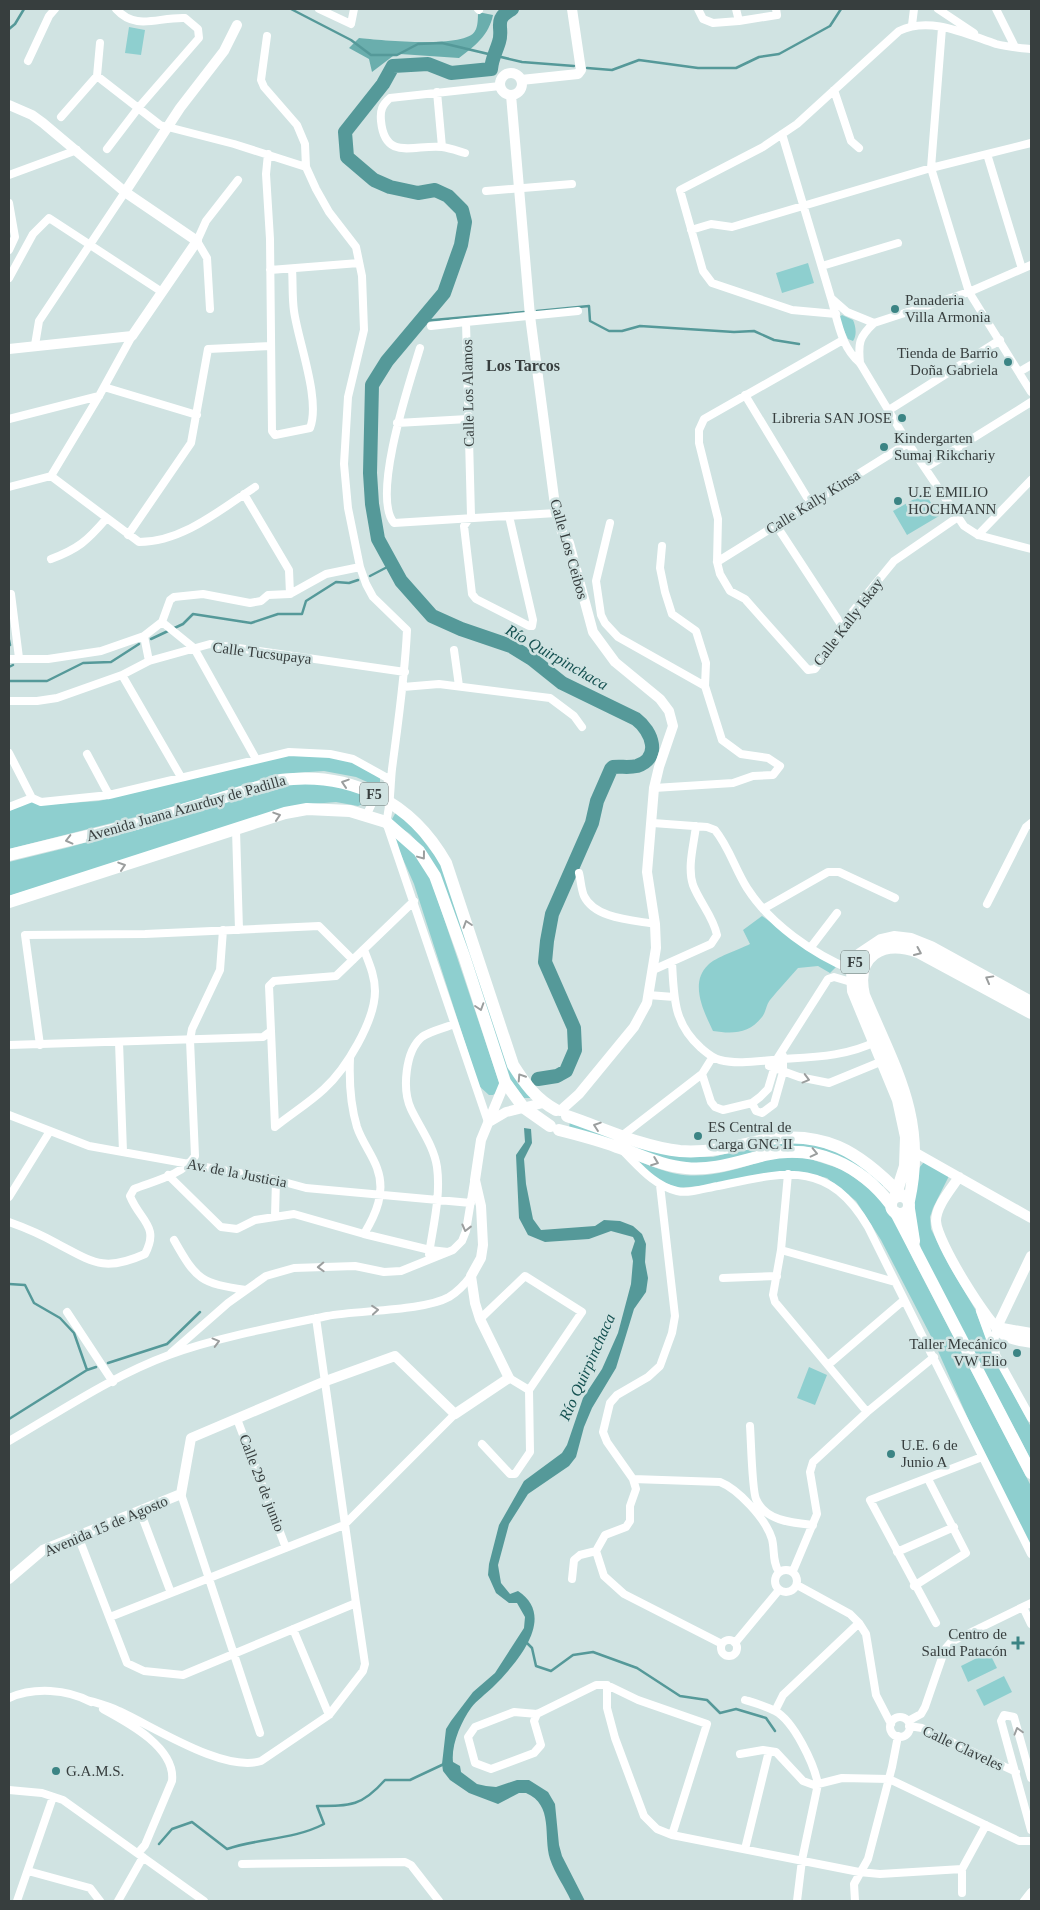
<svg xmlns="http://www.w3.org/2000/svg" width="1040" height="1910" font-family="'Times New Roman',serif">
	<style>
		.green { fill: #8ecfcf }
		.forest { fill: #6aaead }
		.water { fill: #599 }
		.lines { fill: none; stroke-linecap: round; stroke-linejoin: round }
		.stream { stroke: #599; stroke-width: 2.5 }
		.river { stroke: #599; stroke-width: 14 }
		.minor { stroke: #fff; stroke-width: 8 }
		.tertiary { stroke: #fff; stroke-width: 10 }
		.primary { stroke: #fff; stroke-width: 12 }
		.trunk { stroke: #fff; stroke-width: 12 }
		.oneway { stroke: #9b9e9e }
		.poi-dot { fill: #3b8484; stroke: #d0e3e2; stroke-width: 2 }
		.labels { text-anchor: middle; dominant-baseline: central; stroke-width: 5; stroke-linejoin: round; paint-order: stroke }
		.shield { fill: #d0e3e2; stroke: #65706f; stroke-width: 1 }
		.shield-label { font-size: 14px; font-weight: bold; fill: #373e3e }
		.poi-label { font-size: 15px; fill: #373e3e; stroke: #d0e3e2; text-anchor: start }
		.street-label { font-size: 15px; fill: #373e3e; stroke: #d0e3e2 }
		.neighbourhood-label { font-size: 16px; font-weight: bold; fill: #373e3e; stroke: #d0e3e2 }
		.water-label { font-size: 16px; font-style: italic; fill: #155151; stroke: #d0e3e2 }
	</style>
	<rect width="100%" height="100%" fill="#d0e3e2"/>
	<path class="green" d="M129,27L145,30L141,55L125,53Z
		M808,263L814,283L782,293L776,273Z
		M842,315L853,320C856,327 857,335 853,341L848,339L838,318Z
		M925,493L939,516L907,535L893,511Z
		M311,754L352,761L380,778V784L374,785L356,777L324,771L279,774L163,810L9,849V809L30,802L54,804L99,801L285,755Z
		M289,784H329L366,795V803L358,806L336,802L300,805L9,896V862L70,847Z
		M396,812L411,824L441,864L531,1098H524L509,1078L421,846L410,834L391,821Z
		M391,832L412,849L429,874L500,1085L499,1091L493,1095H489L479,1086L414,884Z
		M762,916L836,967L830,973L818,966L798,968C789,978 779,989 770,1000C766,1005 766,1012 762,1017C749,1034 732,1034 713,1031C704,1012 689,983 708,965C716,957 738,950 750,944L743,930Z
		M570,1120L688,1157H713L762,1144L804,1142L845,1154L886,1184L882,1187C852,1157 811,1139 768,1148C747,1153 726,1163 705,1163C658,1165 612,1143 569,1129Z
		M773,1158H807L844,1170L874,1192L892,1214L913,1259L1031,1486V1545L970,1423L934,1342L881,1240L856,1201L827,1178L802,1172H776L711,1185L678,1188L660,1181L632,1159C647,1164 661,1171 677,1174C709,1180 743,1167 773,1158Z
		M924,1162L950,1174L933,1208L930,1217L931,1229L950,1267L975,1309L993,1356L1031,1427V1460L921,1251L914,1206L919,1168Z
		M809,1367L827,1375L815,1405L797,1398Z
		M989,1652L997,1668L968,1682L961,1666Z
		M1004,1676L1012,1692L984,1706L976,1690Z"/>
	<path class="forest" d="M478,12L493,15C489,35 475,46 459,58L400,54L393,56L372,72L369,59L349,48L359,38C379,40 466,49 475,31C478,27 478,17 478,12Z"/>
	<path class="water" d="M524,1128L531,1129L532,1143L524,1159L526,1184L533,1219L541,1230L595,1226L604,1220L620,1221L633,1226L642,1234L646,1244L645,1262L648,1278L646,1292L634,1309L616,1368L592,1408L584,1427L576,1457L569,1466L528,1494L509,1524L498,1565L501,1583L510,1594L518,1591C558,1617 516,1664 493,1687C486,1694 477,1700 471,1708C461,1722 451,1745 453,1762L460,1766L461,1772L477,1784L486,1786L496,1787L517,1780H529L548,1792L555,1804L559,1845L562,1856L585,1901H571C565,1887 555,1874 550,1859C543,1836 554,1805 526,1793H519L498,1804L469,1793L450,1780L443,1771L442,1764L446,1729L451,1721L473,1692L495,1673L524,1628L525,1617L517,1603H509L496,1593L488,1575L489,1564L499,1525L524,1481L562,1453L567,1445L583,1398L602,1369L618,1333L631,1284L633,1261L631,1253L635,1241L633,1237L611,1231L589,1239L545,1242L528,1235L519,1218L516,1155L525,1142Z"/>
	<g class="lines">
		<path class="stream" d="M291,9L351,40L371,55H397L418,44L442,43L522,62L574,66
			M9,29L15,24L24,9
			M587,68L612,70L639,60L698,68H736L759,57L779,54L830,26L841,9
			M537,311L589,306L590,321L609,331H622L640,326L734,332L754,331L774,340L799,344
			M422,321L524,312
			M370,576L393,564
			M151,639L183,624L193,614L251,623L278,614H302L306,601L336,582L349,583L358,580
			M9,640L10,645
			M9,667L13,665
			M9,681H47L83,663L111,662L139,644
			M9,1284L25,1285L34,1303L60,1318L74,1333L87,1370
			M108,1363L167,1344L200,1312
			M9,1419L87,1370L96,1367
			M525,1641L532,1648L536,1666L551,1671L573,1655L593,1652L637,1668L680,1696L707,1700L720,1713L736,1709L766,1718L775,1731
			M159,1844L172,1829L192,1822L227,1849C259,1838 293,1840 324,1824L317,1806C351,1806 362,1806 385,1780H410L444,1764"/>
		<path class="river" d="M512,9C492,20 504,27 499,42C496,52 492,58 491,69L451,73L428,64L393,66L383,84L345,132L347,157L374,180L390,187L418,193L435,190L448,196L462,210L465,222L461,245L444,293L387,361L372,385L370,473L372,504L378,539L401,581L432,616L461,629L511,646L532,659L562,683L636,719C652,731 662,758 637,766C628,768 621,766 613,767L611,769L597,801L592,823L552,914L547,941L545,962L574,1028L575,1050L566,1071L557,1076L538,1079"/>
		<path class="minor" d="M319,9L351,24L354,9
			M478,9L479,10
			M698,9L703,19L713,23L739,21L736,9
			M938,9L974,33
			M996,9L1015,47
			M739,21L777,15L776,9
			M912,25L914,9
			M942,28L931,168L969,292L1031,392
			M267,36L261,80L264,87L297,125L305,144L306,167L316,189L329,212L356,247L362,276L364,330L348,397L344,464L348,508L360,567L366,584L373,597L407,630C405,676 398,723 392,769C390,787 391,804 386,822L488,1122
			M28,61L49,16L55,9
			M97,76L100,43
			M834,90L851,141L859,148
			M437,92L442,147
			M61,117L97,76L160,125L234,144L306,167
			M782,134L831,298L847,312L874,323
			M107,149L139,107L199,38L198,29L185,18C157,17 136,31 116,9
			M465,153C458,151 450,148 442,147C415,144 385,162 381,121C380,110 382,105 390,98L500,86
			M268,154L266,174L270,239L272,431L275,435L310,428C321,400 298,341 294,311C292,297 293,282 292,269
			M987,154L1022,269
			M9,175L77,150
			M486,191L572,184
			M9,203L15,237L9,250
			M691,230L711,224L732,227L931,168L1031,143
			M822,266L898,243
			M270,270L359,263
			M9,278L33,234L49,218L162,292
			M831,298C838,322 841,347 860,363L908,443L964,526L978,535L1031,549
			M210,309L207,258L197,241L206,221L238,180
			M836,314L792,310L712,283L703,271L680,190L763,147L797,124L899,31C930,16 966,34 996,44C1007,47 1020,48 1031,49
			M431,326L466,322
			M843,340L704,419L699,430V443L718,519L717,562L720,574L730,591L745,599L808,670L815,669L844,629L853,611L894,561L958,517
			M35,345L39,321L125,192
			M420,348C410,381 371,496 394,523L556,513
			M860,363C858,343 859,337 874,323L969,292L1031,265
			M1019,372L1031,365
			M104,387L197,415
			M745,395L811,504
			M889,410L1000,340
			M9,419L99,396
			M397,423L468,419
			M925,468L1031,402
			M51,476L139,542C182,542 220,510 255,487
			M9,487L51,476L99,396L132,336
			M244,494L289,570L290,594
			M509,516L533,620L532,626H529L476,599L472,594L464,526L471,516L466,322L578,311
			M610,523L596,581L601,615L605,623L618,637L705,686
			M776,525L844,629
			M128,535L191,443L208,349L271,346
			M978,535L1031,480
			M51,559C78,549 87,541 106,519
			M717,562L908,443
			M11,594L19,658
			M162,622L194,648L256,759
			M144,636L162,622L170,600L174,597L203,594L250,603L261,601L268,595L290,594L326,574L360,567
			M454,650L459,686
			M9,659H48L101,651L144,636L149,661
			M122,675L181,777
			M403,687L439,684L550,698L574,716L582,727
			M9,701H37L57,698L122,675L149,661L210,644L405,672
			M9,753L32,798
			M87,754L109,795
			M654,788L733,783L753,776L773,775L780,766L768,758L741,754L722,740L705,686L706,663L696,631L672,614L665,592L660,568L662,546
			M9,807L32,798L41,802L109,795L289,752L330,754L353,759L391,780
			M366,816L376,795L391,780
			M653,823L707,827L715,830C729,847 735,869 747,888C770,924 813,954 852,970
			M236,830L239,930
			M579,873C581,881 581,889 584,896C595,919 633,920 655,924
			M987,904L1026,827L1031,823
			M763,909L828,872H839L895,898
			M811,947L837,913
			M672,962C674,997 673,1023 701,1048C707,1053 712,1058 720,1060C739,1065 764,1060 784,1059C816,1057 848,1056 877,1041
			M653,970L711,944L717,935C713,916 700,903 693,885C687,867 694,844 696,826
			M648,995L674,997
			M271,1031L275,1127C291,1114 309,1103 324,1089C346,1069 375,1021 375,991C375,976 369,963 364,950
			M119,1042L123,1152
			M9,1045L263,1037L271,1031L269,986L274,981L336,976L414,901
			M40,1045L25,935L145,934L319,926L353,960
			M350,1058C349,1082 350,1104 357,1127C362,1142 372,1154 377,1168C386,1192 376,1214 364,1234
			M769,1066L799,1077L829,1083L885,1060
			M702,1074L711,1102L715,1107L723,1110L752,1103L760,1097L768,1089L777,1059L828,979L834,977L851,982
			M752,1103L756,1111L762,1113L774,1104L783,1072V1056
			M9,1115L89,1146L273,1179L306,1188L471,1203
			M623,1135L702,1074L712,1058
			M625,1153C640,1168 655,1186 677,1191C689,1194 706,1188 718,1186C785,1172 828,1159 868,1227L1031,1554
			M788,1174L781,1250L773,1295L775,1302L867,1412
			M168,1175L221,1227L237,1229L255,1220L294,1214L364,1234L430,1250L448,1252
			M660,1185L675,1316L672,1333L660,1366L648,1377L617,1395L610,1403L603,1432L607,1442L633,1479L636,1489L630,1506V1521L626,1527L605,1535L596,1551L604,1576L624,1594L722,1644
			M9,1197L50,1131
			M275,1216L276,1180
			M9,1222C26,1228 42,1235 58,1244C94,1263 105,1272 145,1254C160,1226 140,1221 130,1196L134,1189C154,1181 183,1175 195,1156L190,1040L192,1029L220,970L223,930
			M174,1240C197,1281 201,1283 246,1290
			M781,1250L895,1282
			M429,1254C433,1226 441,1196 437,1167C434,1146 420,1128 411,1109C402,1090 405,1051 422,1037C430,1031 445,1028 454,1024
			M723,1278L777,1276
			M980,1311L993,1347
			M67,1312L113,1382
			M480,1319L525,1276L582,1312L529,1390L530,1452L515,1474H510L482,1444
			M997,1327L994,1342L996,1355L1031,1418
			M171,1353L228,1303L266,1276L294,1268L355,1266L384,1272L401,1271L453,1250L462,1241L466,1231L474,1182
			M828,1365L904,1300
			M509,1378L529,1390
			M237,1419L286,1548
			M750,1426C751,1439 752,1490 756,1499C765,1521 793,1523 813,1525
			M9,1441C61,1411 112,1376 169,1355C215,1338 278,1326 327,1316C359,1310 424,1311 449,1297C459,1291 465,1284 471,1276
			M633,1479L720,1482C738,1489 766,1519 772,1539C775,1551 772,1561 779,1572
			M181,1494L260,1733
			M140,1511L171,1593
			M78,1536L127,1663L144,1671L183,1675L356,1603L316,1318
			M897,1552L954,1527
			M775 1581a11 11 0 1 1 22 0a11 11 0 1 1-22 0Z
			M793,1571L817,1514L810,1472L813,1462L867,1412L934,1357
			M572,1579L574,1560L580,1555L596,1551
			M797,1585L850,1614L859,1623L866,1634L876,1695L891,1724
			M914,1586L966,1553L928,1479
			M1023,1607L1031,1624
			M110,1617L344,1525L455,1414
			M936,1623L870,1500L982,1457
			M293,1629L329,1715
			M721 1648a8 8 0 1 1 16 0a8 8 0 1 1-16 0Z
			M735,1643L779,1590
			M607,1685V1708L615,1738L644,1816L657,1829L672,1835L859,1872L880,1874L962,1869L986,1825
			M9,1698C34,1687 67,1689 91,1702
			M87,1700C97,1703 109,1706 119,1711C154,1727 224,1773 261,1761L329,1715L363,1671L365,1664L356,1603
			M745,1700C755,1703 766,1706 775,1711C794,1721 814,1764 818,1784L802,1860L797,1901
			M103,1709C129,1723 176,1748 172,1781L145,1845L138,1853
			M775,1711L783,1695L859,1623
			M537,1714L534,1721L541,1745L534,1753L491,1769L475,1763L468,1737L475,1727L514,1712L537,1714L596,1685H607L638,1700L707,1724L672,1835
			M890 1727a10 10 0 1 1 20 0a10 10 0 1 1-20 0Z
			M908,1721L921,1714L925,1707L945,1649L951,1642L1031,1603
			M909,1726L922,1728L1016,1772
			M740,1754L763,1750L776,1752L803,1781L814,1785L842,1778L889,1779L1019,1841H1031
			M1031,1778L1014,1717L1004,1715L1001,1721L1031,1830
			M9,1790L42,1793L63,1800L204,1901
			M745,1849L769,1751
			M242,1864L405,1862L411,1865L439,1901
			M962,1869V1893
			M28,1871L90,1888L100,1901
			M17,1901L53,1797
			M118,1901L143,1857
			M855,1901L854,1884L868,1859L892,1767L898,1736
			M1024,1901L1031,1892"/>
		<path class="tertiary" d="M500 84a11 11 0 1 1 22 0a11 11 0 1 1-22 0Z
			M521,80L578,74L581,70L572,9
			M511,95L530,316L556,513L562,532L569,543L593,632L615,662L660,699L669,711L673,726L659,767L654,788L647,872L655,924L656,948L647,1003L634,1027L579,1094L560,1111
			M9,105L32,115L43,123L125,192
			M9,349L132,336L197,241L125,192L180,108L224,51L237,25
			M489,1122L506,1112L543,1103
			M916,1153L1031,1218
			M959,1177C951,1189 936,1206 936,1221C937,1242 988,1324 1005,1336C1013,1341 1023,1341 1031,1343
			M997,1327L1031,1256
			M997,1327L1031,1333
			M9,1579L43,1550L181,1494L191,1438L323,1382L395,1356L455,1414L509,1378L480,1319L475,1303L471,1276L481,1258L483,1245L481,1206L475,1180L481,1140L505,1082"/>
		<path class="primary" d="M909,1209L914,1241
			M896,1213L1031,1473"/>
		<path class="trunk" d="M9,855L136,824L281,780C351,771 412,802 446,863L513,1065C525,1084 536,1099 556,1110
			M9,902L285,813L307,809L350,811L386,822L419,851L435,876L464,956L505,1082L523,1107L550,1126
			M567,1116C603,1128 642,1147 680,1151C708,1153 732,1147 759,1141C822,1128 859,1151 901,1195
			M559,1130C579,1135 598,1140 617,1147C641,1155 662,1166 686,1168C714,1171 739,1161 765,1155C814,1143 861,1165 891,1205
			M891 1205a9 9 0 1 1 18 0a9 9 0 1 1-18 0Z
			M895,1197L905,1166L906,1137L898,1100L853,991L852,970L860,954L881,940L894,937L911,939L931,947L1031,1002
			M909,1201C927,1119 895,1069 864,995C855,956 882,939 918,952L1031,1013"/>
	</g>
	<defs><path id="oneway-chevron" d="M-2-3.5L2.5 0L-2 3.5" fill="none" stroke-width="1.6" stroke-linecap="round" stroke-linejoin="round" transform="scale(1.25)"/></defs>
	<g class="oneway">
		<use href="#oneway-chevron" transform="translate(345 783) rotate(-162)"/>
		<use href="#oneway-chevron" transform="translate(277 816) rotate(-18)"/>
		<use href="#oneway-chevron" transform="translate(69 840) rotate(166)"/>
		<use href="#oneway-chevron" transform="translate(422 856) rotate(53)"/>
		<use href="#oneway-chevron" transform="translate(122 866) rotate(-18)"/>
		<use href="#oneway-chevron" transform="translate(467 924) rotate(-108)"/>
		<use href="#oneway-chevron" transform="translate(918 952) rotate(24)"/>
		<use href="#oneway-chevron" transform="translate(989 979) rotate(-151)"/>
		<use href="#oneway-chevron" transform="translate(480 1007) rotate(72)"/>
		<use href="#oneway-chevron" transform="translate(521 1077) rotate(-123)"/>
		<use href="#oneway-chevron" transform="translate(806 1079) rotate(15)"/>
		<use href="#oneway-chevron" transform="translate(597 1126) rotate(-161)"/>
		<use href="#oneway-chevron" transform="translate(814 1153) rotate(13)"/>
		<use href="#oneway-chevron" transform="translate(655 1162) rotate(21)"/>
		<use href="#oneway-chevron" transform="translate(466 1228) rotate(104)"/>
		<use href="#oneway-chevron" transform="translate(321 1267) rotate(178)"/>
		<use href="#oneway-chevron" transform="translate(375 1310) rotate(-5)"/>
		<use href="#oneway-chevron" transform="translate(216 1342) rotate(-15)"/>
		<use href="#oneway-chevron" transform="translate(1018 1731) rotate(-106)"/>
	</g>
	<g class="poi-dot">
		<circle cx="895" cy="309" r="5"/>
		<circle cx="1008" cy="362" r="5"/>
		<circle cx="902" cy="418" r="5"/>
		<circle cx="884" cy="447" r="5"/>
		<circle cx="898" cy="501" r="5"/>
		<circle cx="698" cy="1136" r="5"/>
		<circle cx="1017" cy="1353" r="5"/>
		<circle cx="891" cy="1454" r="5"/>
		<path d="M1015.5 1635.5h5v5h5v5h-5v5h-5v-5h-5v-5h5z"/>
		<circle cx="56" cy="1771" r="5"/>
	</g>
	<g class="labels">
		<g class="shield">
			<rect x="360" y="782.5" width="28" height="23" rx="4"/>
			<rect x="841" y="950.5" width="28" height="23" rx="4"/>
		</g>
		<g class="shield-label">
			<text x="374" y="794">F5</text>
			<text x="855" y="962">F5</text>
		</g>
		<g class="poi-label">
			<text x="905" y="300">Panaderia<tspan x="905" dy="17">Villa Armonia</tspan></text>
			<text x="998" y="353" text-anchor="end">Tienda de Barrio<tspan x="998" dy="17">Doña Gabriela</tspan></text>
			<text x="892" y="418" text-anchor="end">Libreria SAN JOSE</text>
			<text x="894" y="438">Kindergarten<tspan x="894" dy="17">Sumaj Rikchariy</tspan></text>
			<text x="908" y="492">U.E EMILIO<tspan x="908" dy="17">HOCHMANN</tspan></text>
			<text x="708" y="1127">ES Central de<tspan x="708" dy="17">Carga GNC II</tspan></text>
			<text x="1007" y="1344" text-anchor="end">Taller Mecánico<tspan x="1007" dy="17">VW Elio</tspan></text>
			<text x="901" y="1445">U.E. 6 de<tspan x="901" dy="17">Junio A</tspan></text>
			<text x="1007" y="1634" text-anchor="end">Centro de<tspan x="1007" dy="17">Salud Patacón</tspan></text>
			<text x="66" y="1771">G.A.M.S.</text>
		</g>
		<g class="street-label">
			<text transform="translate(468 393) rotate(-91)">Calle Los Alamos</text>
			<text transform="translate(813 502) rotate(-32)">Calle Kally Kinsa</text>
			<text transform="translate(569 549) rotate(74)">Calle Los Ceibos</text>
			<text transform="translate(848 622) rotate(-53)">Calle Kally Iskay</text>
			<text transform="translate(262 653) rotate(7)">Calle Tucsupaya</text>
			<text transform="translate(186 808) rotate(-16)">Avenida Juana Azurduy de Padilla</text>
			<text transform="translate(237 1173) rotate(11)">Av. de la Justicia</text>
			<text transform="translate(262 1483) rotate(69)">Calle 29 de junio</text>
			<text transform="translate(106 1526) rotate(-23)">Avenida 15 de Agosto</text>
			<text transform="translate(963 1748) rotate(25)">Calle Claveles</text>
		</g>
		<g class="neighbourhood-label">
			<text x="523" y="365">Los Tarcos</text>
		</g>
		<g class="water-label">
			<text transform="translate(557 657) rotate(30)">Río Quirpinchaca</text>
			<text transform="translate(587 1367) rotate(-66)">Río Quirpinchaca</text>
		</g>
	</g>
	<rect width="1040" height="1910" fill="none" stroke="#373e3e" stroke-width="20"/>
</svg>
